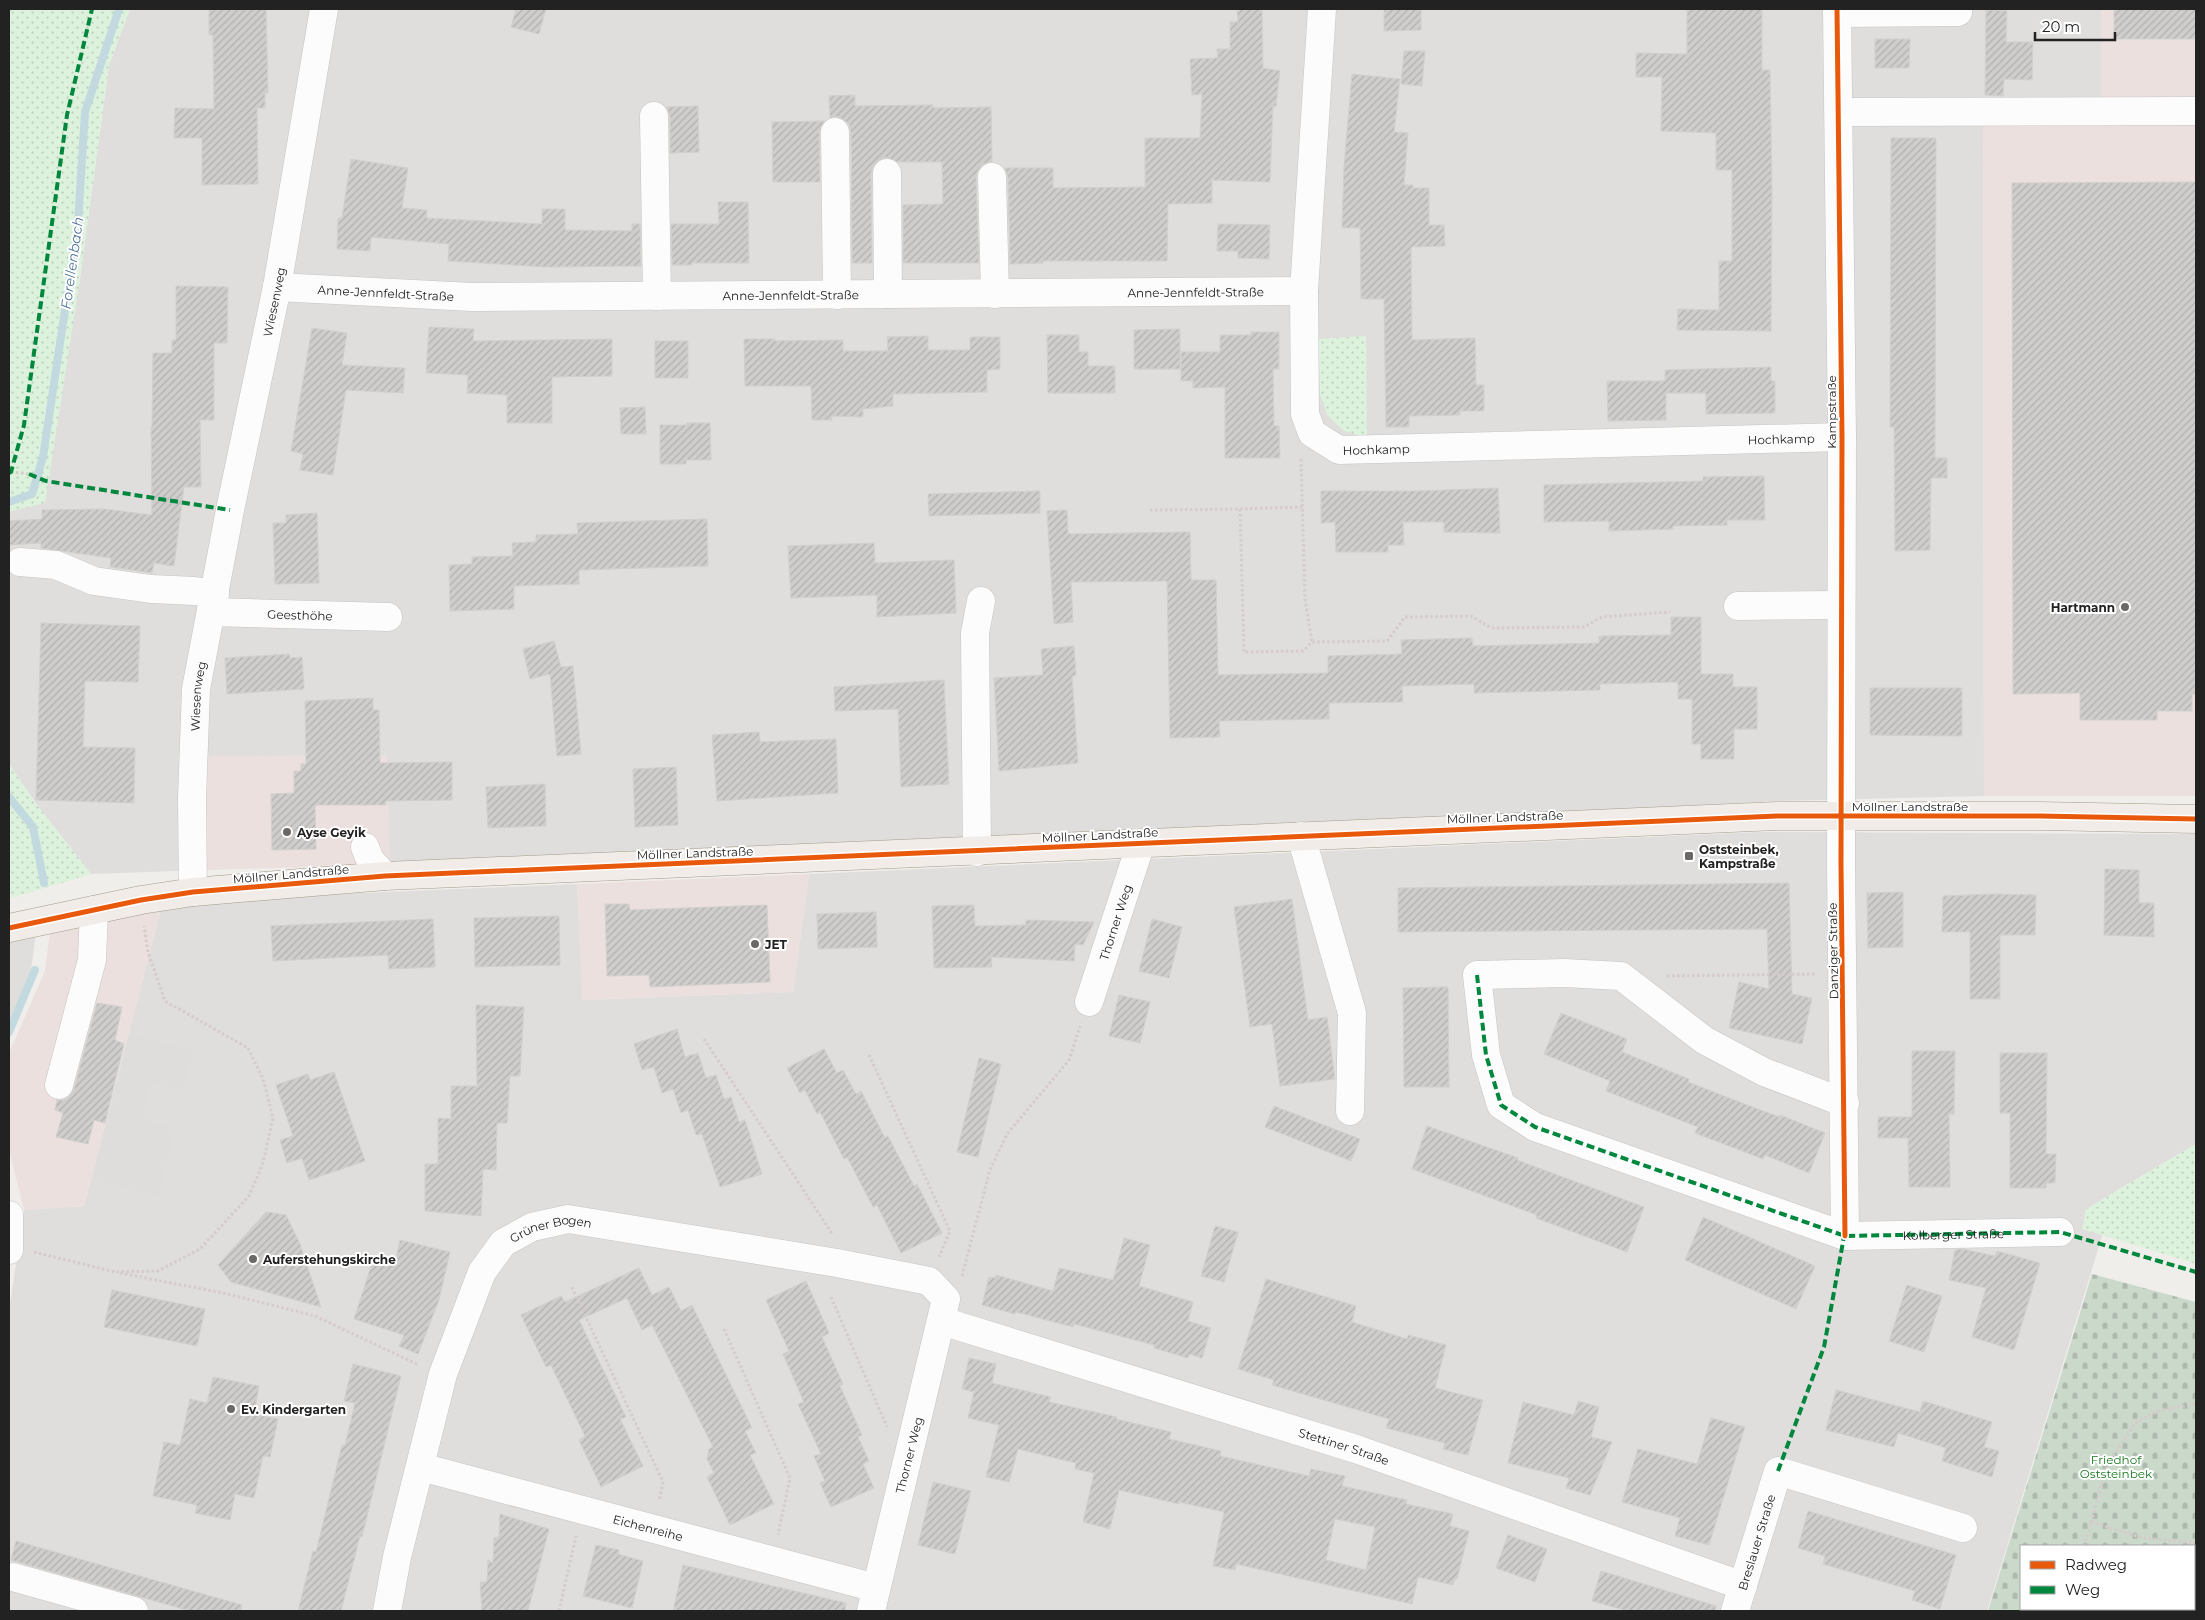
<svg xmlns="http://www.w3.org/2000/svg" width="2205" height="1620" font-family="Montserrat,sans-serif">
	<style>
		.residential { fill: #dfdedc }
		.commercial { fill: #ebe0de }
		.cemetery { fill: url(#cemetery-stones); fill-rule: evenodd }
		.park { fill: url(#park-dots) }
		.parking { fill: #dedddc }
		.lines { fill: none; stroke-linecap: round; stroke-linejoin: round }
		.stream { stroke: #c2dadf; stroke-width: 8 }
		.building { fill: url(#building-hatch); stroke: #d2d0cd; fill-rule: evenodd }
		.minor-casing { stroke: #c6c5c3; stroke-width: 29 }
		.major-casing { stroke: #a49b8a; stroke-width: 29 }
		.path { stroke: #d6cbca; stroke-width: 3; stroke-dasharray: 2.5 2.5; stroke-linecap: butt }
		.minor { stroke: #fdfcfc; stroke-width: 28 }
		.major { stroke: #f1ece8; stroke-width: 28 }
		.quiet { stroke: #00873e; stroke-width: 4; stroke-dasharray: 8 4; stroke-linecap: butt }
		.cycleway-casing { stroke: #fff; stroke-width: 8 }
		.cycleway { stroke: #e8590c; stroke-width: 5 }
		.poi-dot { fill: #6a6968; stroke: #fff; stroke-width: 2 }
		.labels { text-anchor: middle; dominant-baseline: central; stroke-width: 4; stroke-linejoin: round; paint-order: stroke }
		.street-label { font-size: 12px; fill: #222; stroke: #fff }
		.poi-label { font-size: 12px; font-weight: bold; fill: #222; stroke: #fff; text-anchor: start }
		.park-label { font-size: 12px; fill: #18781e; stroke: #fff }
		.water-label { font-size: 14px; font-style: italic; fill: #50769a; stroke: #fff }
	</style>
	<defs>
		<pattern id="cemetery-stones" width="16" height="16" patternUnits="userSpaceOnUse" patternTransform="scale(1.25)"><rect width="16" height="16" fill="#cbd9cb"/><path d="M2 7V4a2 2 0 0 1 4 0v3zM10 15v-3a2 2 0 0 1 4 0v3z" fill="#aebaae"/></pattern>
		<pattern id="park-dots" width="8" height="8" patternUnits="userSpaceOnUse" patternTransform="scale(1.25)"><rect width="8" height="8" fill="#ddf2dc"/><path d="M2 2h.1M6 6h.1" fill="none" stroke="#bdcfbc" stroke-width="1.8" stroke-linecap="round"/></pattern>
		<pattern id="building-hatch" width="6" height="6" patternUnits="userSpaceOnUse" patternTransform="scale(1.25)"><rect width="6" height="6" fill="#d0cecc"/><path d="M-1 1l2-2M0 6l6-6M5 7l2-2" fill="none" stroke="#b2b1af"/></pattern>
	</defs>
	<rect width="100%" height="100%" fill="#f0eeeb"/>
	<path class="residential" d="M130,9H2101V125L1983,124L1984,796L1778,801L970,842L91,874L37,805L9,764V512L12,510L79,286L109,65Z
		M1761,832L2196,834V1144L2116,1191L1987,1611H9V1311L24,1210L84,1206L162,905L196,900L577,884L583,1000L793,992L809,874Z
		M37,925L31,970L9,1024V931Z"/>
	<path class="commercial" d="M2101,9H2196V796H1984L1983,124H2101Z
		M387,755L390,865L201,870L204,756Z
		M809,874L793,992L582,1000L577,884Z
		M162,905L84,1206L24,1210L9,1150V1053L45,971L50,931Z"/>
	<path class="cemetery" d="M2092,1274L2196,1302V1611H1988ZM2021,1546H2194V1609H2021Z"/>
	<path class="park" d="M9,9H130L109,65L79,286L45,503L9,512Z
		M1366,336L1367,437L1344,431L1327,415L1320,394L1318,339Z
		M9,764L37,805L91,874L12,898L9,888Z
		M2196,1144V1264L2082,1229L2086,1209Z"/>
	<path class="parking" d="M129,1034L194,1051L184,1090L152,1083L142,1120L175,1128L158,1196L93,1180Z"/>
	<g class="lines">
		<path class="stream" d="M9,502L32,494L43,457L78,223L85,112L119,9
			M9,797L33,827L44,883
			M9,1032L35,970"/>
	</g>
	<path class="building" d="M266,9L268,93H265V108H257L258,184L202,185V138H174L175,108L214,109L213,35H209V10Z
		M516,9H546L539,34L511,27Z
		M1237,9H1262L1263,68L1280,71L1276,106H1273L1270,182L1212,180V203L1168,204L1167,261H1043V263L1010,264L1008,177L1005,168H1053V188L1145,187V138H1200L1202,94L1192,95L1190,59L1218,58L1217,49H1230V22H1238Z
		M1384,9H1421V30L1384,31Z
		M1687,9H1762V70H1770L1772,193L1771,331L1677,330L1678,309L1719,310V261H1732V170H1716V133L1661,131L1662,77H1636V53L1687,54Z
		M2114,9H2196V39H2114Z
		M1986,10L2007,11L2006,42H2033L2032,80L2004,79L2003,96L1985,95Z
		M1875,39H1910L1909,68H1875Z
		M1404,51H1425L1422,86L1401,84Z
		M1352,74L1400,79L1394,132L1408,133L1404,185H1413V188H1429V225H1444L1445,246L1411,247L1412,340L1475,338L1476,385H1484V411H1460V415L1409,416V427H1386L1384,299H1361L1360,228H1342L1344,166Z
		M855,95V106L933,105V108L991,107L992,161L983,164L978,170L976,177L979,263H903V205L943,204L942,162H898L886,157L879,160L873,166L871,173L872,263H852L851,132L849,124L843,119L835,116L830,118L829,96Z
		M698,106L699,152L670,153V116L667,107Z
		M824,121L819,132L820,182H773L772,122Z
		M1891,138H1936L1935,458H1947V478H1931L1930,550L1895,551L1894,427H1890Z
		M351,159L408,168L402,208L427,210L426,218L542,224V209H565V230L632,231V224H640L641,266L545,267L448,261L449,244L371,237L370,251L337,249L338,218H342Z
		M2196,182V694H2192V711H2157V720H2080V693L2013,694L2012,183Z
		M718,202H748L749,263H692V265H672L671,224H719Z
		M1218,224L1270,225L1269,259L1238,258V251H1217Z
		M176,286L228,287L227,343H214V420H200L201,487H184L174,566L154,563L152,573L110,567L111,558L41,548V543L9,545V521L42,519V510L104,509L152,515L151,427H152L153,353H172V340H176Z
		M429,327L474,329L473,341L612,339V376L552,377V423H507V395L467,393L468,375L426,373Z
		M312,328L347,333L342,365L405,368L403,393L346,390L333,475L300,470L303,454L291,451Z
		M1180,329V369H1134V330Z
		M1251,332H1279V369H1273L1274,426H1279L1280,458H1225V387L1193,388V381H1181V352H1220V335H1251Z
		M1047,335H1079V352H1088V366H1115V393H1048Z
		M928,336V350H970V337H1000V369L987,370V392L893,394V406L863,409V417L832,416V420H812L811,386H745L744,339H775V341L843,340V351H888L887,337Z
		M655,341H688V378H655Z
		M1771,367V381H1775V413L1706,414V393H1666V420L1608,421L1607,381H1665V370Z
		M645,407L646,434H621L620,408Z
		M687,423H710L711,460H686V464H660V425H687Z
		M1764,476L1765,520H1727V525L1673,526V529L1609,531V521L1544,522V485L1703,481V477Z
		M1498,488L1500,533L1444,532V522H1403L1404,545H1388V552H1336L1335,522L1321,523V491H1419Z
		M1040,491V513L929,516L928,494Z
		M1067,510L1068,534L1190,532L1191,580H1216L1218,675L1328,673V656L1402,654L1401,640L1472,638L1473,646L1599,643V636L1671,635V617H1701V674H1733V687H1757V729H1734V759H1701V744H1692V699H1678V682L1600,684V690L1474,693V684L1402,686L1403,702L1329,703V719L1219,721L1220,737L1170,738L1167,581L1071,582L1073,622L1054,624L1047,511Z
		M317,513L319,583L275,584L273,523H286V515Z
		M707,519L708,566L579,570V584L514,586V609L450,611L449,565L472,564V557L513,556L512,543L536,542V535L578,534L577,523Z
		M874,543L875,563L954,560L956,613L877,617V595L791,598L788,546Z
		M41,623L140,626L138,682L85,681L83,747L135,748L134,803L36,800Z
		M554,641L561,667L573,666L581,754L557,756L550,674L530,679L523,649Z
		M1074,646L1076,676H1072L1078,763L999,771L994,678L1043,675L1041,649Z
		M289,654L290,658L302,657L304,689L227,694L225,658Z
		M944,680L949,784L901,787L898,709L835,711L834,687Z
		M1870,688H1962V736L1870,735Z
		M373,698V710H379L380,763L452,762V800L386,801V805H315L316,849L272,850L271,794L294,793V771H301V764H306L305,701Z
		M759,732L760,742L836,739L838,793L717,801L712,735Z
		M676,767L678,825L635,827L633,769Z
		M545,784L546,826L488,828L486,787Z
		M2105,869L2139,870V903H2154V937L2104,935Z
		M1789,883L1792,994L1812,998L1802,1044L1729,1028L1739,982L1769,989L1767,929L1398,932V888Z
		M1903,892V947L1868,948L1867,893Z
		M1995,894L2036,895L2035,935H2000V999H1970V932H1942L1943,896Z
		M1292,899L1308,1020L1327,1017L1335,1079L1280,1086L1272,1024L1250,1027L1234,907Z
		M605,904H629L630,910L767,905L770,982L650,987L649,975L607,976Z
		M974,905L975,926L1026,925V920L1094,922L1083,945L1075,944L1074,961L991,957L992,967L934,968L932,906Z
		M876,912L877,947L818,949L817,914Z
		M559,916L560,965L475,967L474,918Z
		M433,919L435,967L389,969L388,955L273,961L271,926Z
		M1152,919L1182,927L1169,978L1139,971Z
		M1448,987L1449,1087H1404L1403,988Z
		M1119,995L1150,1002L1140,1043L1109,1036Z
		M97,1003L122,1007L115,1040L124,1044L105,1123L94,1120L88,1144L56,1137L63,1113L55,1110L57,1100H64L70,1096L74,1089Z
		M476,1005L524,1007L520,1076H510L507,1123H497L496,1170L483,1169L481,1216L425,1211V1164H438V1118L451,1119V1086H477Z
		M1561,1013L1627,1039L1622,1052L1689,1079L1688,1082L1734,1100L1779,1117L1780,1115L1825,1133L1809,1173L1765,1155L1763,1159L1695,1133L1698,1127L1606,1091L1610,1081L1544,1054Z
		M677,1029L685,1057L698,1053L706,1078L716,1075L724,1099L731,1097L739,1122L745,1120L762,1174L720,1187L702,1134L696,1135L688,1110L681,1113L673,1089L662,1093L654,1067L642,1070L634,1044Z
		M824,1049L837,1073L843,1070L856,1094L861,1091L885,1138L888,1136L914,1186L917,1184L942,1233L901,1253L877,1205L873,1207L847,1157L844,1159L820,1112L817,1114L805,1090L800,1093L787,1068Z
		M1912,1051H1955L1954,1114H1949L1950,1187H1909L1908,1138H1878V1117H1912Z
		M2000,1053H2047L2046,1154H2056L2055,1183H2046V1188H2010V1113H2000Z
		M979,1058L1001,1064L978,1157L957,1152Z
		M334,1072L365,1161L309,1180L302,1158L287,1163L280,1140L293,1136L276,1085L308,1074L310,1080Z
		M1274,1106L1360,1139L1351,1161L1265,1127Z
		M1427,1126L1518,1158L1517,1160L1644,1207L1627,1252L1536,1218L1537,1215L1412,1169Z
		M266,1212L286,1215L300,1244L321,1307L231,1282L218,1265Z
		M1703,1217L1815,1266L1796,1309L1685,1260Z
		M1215,1226L1238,1232L1224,1282L1201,1276Z
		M1124,1238L1150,1245L1139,1286L1193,1302L1188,1321L1211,1328L1202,1358L1189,1354L1188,1358L1154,1348V1345L1074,1324L1073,1327L1016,1312L1015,1314L982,1305L989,1277L996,1278V1275L1053,1291L1059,1268L1113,1280Z
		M400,1240L450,1252L439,1300L418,1354L399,1346L404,1335L354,1319L374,1257L395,1264Z
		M1962,1249L1995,1256L1997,1251L2040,1263L2014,1350L1972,1337L1986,1288L1949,1280L1955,1250Z
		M639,1268L652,1295L669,1287L681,1311L692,1305L752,1428L745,1431L756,1453L750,1455L774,1504L730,1525L707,1477L714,1473L707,1459L709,1449L713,1447L652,1325L642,1330L627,1298L579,1320L626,1417L620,1419L643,1466L601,1487L579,1440L585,1436L551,1365L546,1367L521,1315L561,1296L565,1302Z
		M1266,1279L1356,1306L1352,1322L1407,1339L1408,1335L1446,1345L1435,1388L1483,1400L1468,1455L1443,1449L1445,1443L1386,1428L1389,1419L1272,1385L1274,1380L1238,1369Z
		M806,1281L829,1333L822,1337L843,1384L840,1386L862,1435L858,1437L869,1461L863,1464L874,1488L831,1507L820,1483L825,1481L814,1456L821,1454L798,1404L804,1402L783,1354L789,1351L766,1300Z
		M1907,1285L1942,1296L1924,1352L1889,1341Z
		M112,1290L205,1309L197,1346L104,1327Z
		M969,1358L996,1364L992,1383L1051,1397L1049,1402L1117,1417L1116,1419L1171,1432L1169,1439L1221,1451L1220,1456L1309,1476L1311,1469L1345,1476L1342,1486L1407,1500L1406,1504L1453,1514L1450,1526L1469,1531L1457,1579H1455L1453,1585L1418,1577L1412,1604L1236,1564L1235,1570L1213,1566L1224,1512L1179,1502V1504L1119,1490L1110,1529L1083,1522L1094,1473L1075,1469L1076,1463L1018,1449L1009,1482L986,1477L999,1425L968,1418L974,1392L962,1389ZM1335,1519L1375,1527L1366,1570L1326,1560Z
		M353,1364L401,1376L362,1537L360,1536L341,1611H298L313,1551L316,1552L342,1445H345L355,1403L344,1401Z
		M213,1377L259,1386L254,1414L278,1419L270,1457L263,1456L254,1498L235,1494L230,1520L195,1513L197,1505L153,1496L164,1442L180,1445L190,1399L207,1403Z
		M1836,1390L1920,1412L1923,1401L1992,1422L1984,1447L1999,1451L1992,1477L1942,1461L1946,1448L1898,1433L1894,1447L1826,1430Z
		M1578,1401L1599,1407L1591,1437L1612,1442L1590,1495L1566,1488L1569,1478L1508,1463L1523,1402L1574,1415Z
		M1711,1418L1745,1427L1709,1545L1675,1536L1680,1518L1622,1502L1638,1449L1697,1464Z
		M933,1482L971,1491L955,1554L918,1545Z
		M1808,1511L1956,1555L1940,1609L1912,1600L1915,1591L1823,1564L1825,1556L1798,1548Z
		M500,1514L549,1529L528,1611H482L480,1582H487L488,1560L493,1563L494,1538L499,1537Z
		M1508,1535L1547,1549L1535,1582L1496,1568Z
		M16,1541L242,1605L241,1611H190L11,1560Z
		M596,1545L619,1550L618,1554L643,1561L632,1608L583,1596Z
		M683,1565L846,1603L845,1611H673Z
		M1601,1571L1716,1606L1715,1611H1627L1592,1601Z"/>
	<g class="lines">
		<g class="minor-casing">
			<g id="minor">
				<path id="s1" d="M1322,9L1304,291L1305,414L1312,433L1339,450L1842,437"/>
				<path d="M1837,9L1842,437L1841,864L1845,1236"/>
				<path d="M1838,13L1958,12"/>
				<path d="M1839,112L2196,111"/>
				<path d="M654,116L657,296"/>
				<path d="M835,132L837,295"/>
				<path d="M887,173L888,294"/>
				<path d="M992,177L995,294"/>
				<path id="s2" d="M277,287L472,297L1304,291"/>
				<path d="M20,562L56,565L94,581L151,589L195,591L215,594"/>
				<path d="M1738,606L1840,605"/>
				<path id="s3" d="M211,612L388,617"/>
				<path d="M1301,836L1352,1013L1350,1111"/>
				<path d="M365,847L370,860L385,876"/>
				<path d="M977,852L975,633L981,601"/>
				<path id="s4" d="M193,892L192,799L196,689L230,510L277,287L324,9"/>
				<path id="s5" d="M1089,1002L1141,843"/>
				<path d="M59,1085L92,960L94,910"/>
				<path id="s6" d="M1845,1103L1764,1072L1704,1040L1621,976L1564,973L1477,975L1486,1055L1501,1105L1535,1127L1845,1236L2060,1232"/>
				<path d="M9,1215V1250"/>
				<path id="s7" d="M942,1321L1356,1449L1743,1586"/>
				<path id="s8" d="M421,1467L876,1588"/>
				<path d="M13,1577L134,1611"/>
				<path id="s9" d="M387,1611L397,1557L443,1374L482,1272L503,1243L532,1227L568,1219L837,1263L929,1281L946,1299L871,1611"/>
				<path id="s10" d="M1735,1611L1778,1471L1963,1528"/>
			</g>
		</g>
		<g class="major-casing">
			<path id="major" d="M9,928L141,900L193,892L385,876L1777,816H2040L2196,819"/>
		</g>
		<path class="path" d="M1301,459L1305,599L1312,642
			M11,472L29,474
			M1240,509L1302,507
			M1150,510L1240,509L1244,652L1303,651L1312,642L1387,641L1405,617L1471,616L1491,628L1584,627L1602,617L1670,612
			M1667,976L1815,974
			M704,1039L833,1235
			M869,1055L950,1231L939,1257
			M34,1252L115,1272L158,1271L200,1249L249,1196L263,1163L273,1118L263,1079L248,1048L165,1001L148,952L144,926
			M120,1273L228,1294L315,1316L419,1365
			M962,1276L990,1170L1007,1134L1069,1060L1080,1026
			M572,1287L663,1482L659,1501
			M831,1297L887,1427
			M724,1329L790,1478L778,1535
			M2091,1522L2144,1538L2196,1543
			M2084,1546L2108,1464L2135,1423L2161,1410L2196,1404
			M559,1611L576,1536
			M2074,1611V1609"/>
		<use href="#minor" class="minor"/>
		<use href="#major" class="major"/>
		<path class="quiet" d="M9,473L11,472L24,425L67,115L92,9
			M29,474L46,481L230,510
			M1477,975L1486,1055L1501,1105L1535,1127L1845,1236L2060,1232L2196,1272
			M1778,1471L1824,1347L1845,1231"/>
		<g class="cycleway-casing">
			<path id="cycleway" d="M1837,9L1842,437L1841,864L1845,1236
				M9,928L141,900L193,892L385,876L1777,816H2040L2196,819"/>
		</g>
		<use href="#cycleway" class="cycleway"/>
	</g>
	<g class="poi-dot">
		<circle cx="2125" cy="607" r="5"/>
		<circle cx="287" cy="832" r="5"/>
		<rect x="1684" y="851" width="10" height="10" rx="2.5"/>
		<circle cx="755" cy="944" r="5"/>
		<circle cx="253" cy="1259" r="5"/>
		<circle cx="231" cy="1409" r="5"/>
	</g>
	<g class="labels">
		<g class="street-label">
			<text stroke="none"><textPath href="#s2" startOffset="919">Anne-Jennfeldt-Straße</textPath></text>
			<text stroke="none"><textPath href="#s2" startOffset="109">Anne-Jennfeldt-Straße</textPath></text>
			<text stroke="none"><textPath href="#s2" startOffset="514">Anne-Jennfeldt-Straße</textPath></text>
			<text stroke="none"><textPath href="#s4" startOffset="598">Wiesenweg</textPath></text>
			<text transform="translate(1831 412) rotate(-90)">Kampstraße</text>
			<text stroke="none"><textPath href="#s1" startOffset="900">Hochkamp</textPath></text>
			<text stroke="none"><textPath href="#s1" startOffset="495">Hochkamp</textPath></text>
			<text stroke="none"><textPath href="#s3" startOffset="89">Geesthöhe</textPath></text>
			<text stroke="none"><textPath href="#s4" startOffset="196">Wiesenweg</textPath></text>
			<text x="1910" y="806">Möllner Landstraße</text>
			<text transform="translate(1505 817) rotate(-2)">Möllner Landstraße</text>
			<text transform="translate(1100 835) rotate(-3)">Möllner Landstraße</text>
			<text transform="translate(695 853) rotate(-2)">Möllner Landstraße</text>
			<text transform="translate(291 874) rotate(-5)">Möllner Landstraße</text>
			<text stroke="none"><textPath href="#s5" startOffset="84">Thorner Weg</textPath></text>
			<text transform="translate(1833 951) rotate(-91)">Danziger Straße</text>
			<text stroke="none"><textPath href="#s9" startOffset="440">Grüner Bogen</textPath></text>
			<text stroke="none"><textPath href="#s6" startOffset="1014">Kolberger Straße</textPath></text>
			<text stroke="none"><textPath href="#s7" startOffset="421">Stettiner Straße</textPath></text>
			<text transform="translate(909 1455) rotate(-76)">Thorner Weg</text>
			<text stroke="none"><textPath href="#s8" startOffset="235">Eichenreihe</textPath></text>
			<text stroke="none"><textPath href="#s10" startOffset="72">Breslauer Straße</textPath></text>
		</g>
		<g class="poi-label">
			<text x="2115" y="607" text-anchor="end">Hartmann</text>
			<text x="297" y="832">Ayse Geyik</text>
			<text x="1699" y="849">Oststeinbek,<tspan x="1699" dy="14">Kampstraße</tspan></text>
			<text x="765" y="944">JET</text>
			<text x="263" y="1259">Auferstehungskirche</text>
			<text x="241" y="1409">Ev. Kindergarten</text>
		</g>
		<g class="park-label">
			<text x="2116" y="1459">Friedhof<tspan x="2116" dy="14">Oststeinbek</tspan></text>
		</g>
		<g class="water-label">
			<text transform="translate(72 263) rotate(-82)">Forellenbach</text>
		</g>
	</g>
	<rect width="2205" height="1620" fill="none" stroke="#222222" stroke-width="20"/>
	<rect x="2020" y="1545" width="175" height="65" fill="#ffffff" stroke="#a7a7a7"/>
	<rect x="2030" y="1561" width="25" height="8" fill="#e8590c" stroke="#a7a7a7"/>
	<text x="2065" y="1570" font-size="15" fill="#222222">Radweg</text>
	<rect x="2030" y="1586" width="25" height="8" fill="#00873e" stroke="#a7a7a7"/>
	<text x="2065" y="1595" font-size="15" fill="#222222">Weg</text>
	<path d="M2035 32v8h80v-8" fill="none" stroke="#222222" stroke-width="2.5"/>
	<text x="2042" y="32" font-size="15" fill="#222222" stroke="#ffffff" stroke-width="4" paint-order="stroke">20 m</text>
</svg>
